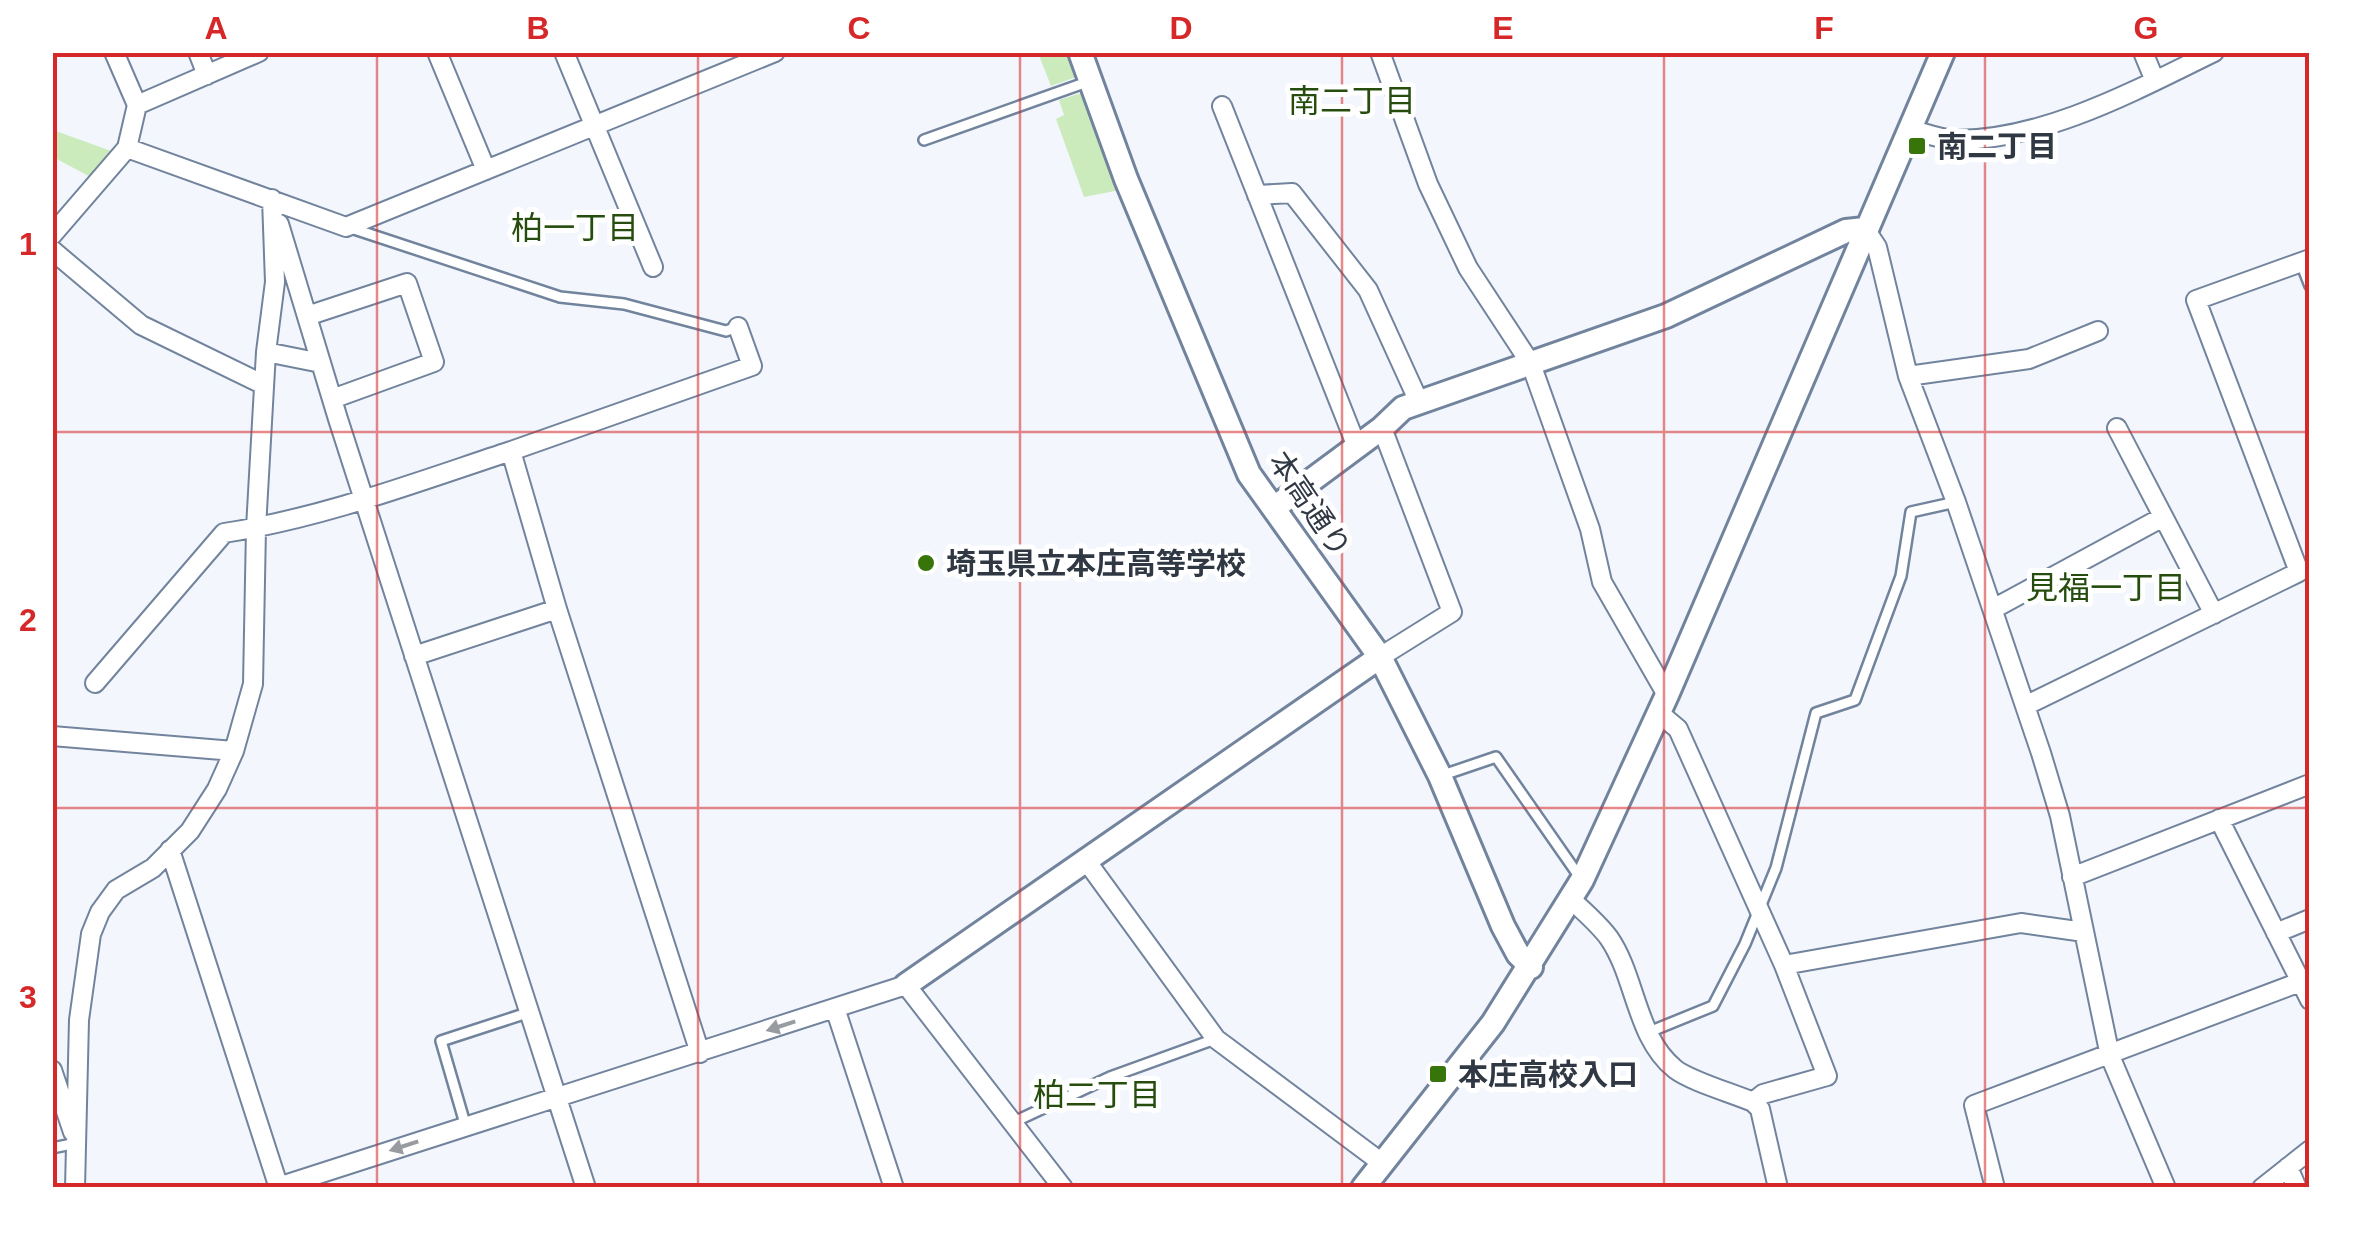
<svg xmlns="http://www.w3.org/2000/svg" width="2362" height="1240" font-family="Helvetica,'Noto Sans JP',sans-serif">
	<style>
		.green { fill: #cbebbd }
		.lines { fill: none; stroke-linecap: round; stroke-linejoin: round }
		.service-casing { stroke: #72849d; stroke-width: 14 }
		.minor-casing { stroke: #72849d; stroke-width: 22 }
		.tertiary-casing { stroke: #72849d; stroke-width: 28 }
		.service { stroke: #fff; stroke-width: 9 }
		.minor { stroke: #fff; stroke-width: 18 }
		.tertiary { stroke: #fff; stroke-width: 22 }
		.oneway { fill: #989ca1 }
		.grid { fill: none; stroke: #d62828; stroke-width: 2.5; stroke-opacity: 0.55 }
		.poi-dot { fill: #37740a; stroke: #fff; stroke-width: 4 }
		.labels { text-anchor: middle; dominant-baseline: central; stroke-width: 10; stroke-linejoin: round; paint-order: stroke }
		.poi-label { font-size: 30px; font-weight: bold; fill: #303843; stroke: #fff; text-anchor: start }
		.street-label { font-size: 30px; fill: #303843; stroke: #fff }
		.neighbourhood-label { font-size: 32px; fill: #264d0e; stroke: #fff }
		.neatline { fill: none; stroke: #d62828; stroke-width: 4 }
		.grid-label { font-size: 32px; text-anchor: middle; font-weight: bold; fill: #d62828 }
	</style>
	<rect width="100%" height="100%" fill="#f3f7fd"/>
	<path class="green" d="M1038,53H1070L1079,76L1051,86Z
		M1078,94H1084L1120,190L1084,197L1056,119L1064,115L1059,100Z
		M53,130L114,152L96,180L53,157Z"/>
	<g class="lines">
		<g class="service-casing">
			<path id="service" d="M924,140L1090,81
				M348,227L560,297L624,304L726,331L737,327
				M2301,263L2310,286
				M1443,775L1496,757L1581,879
				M1649,1032L1713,1006L1745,944L1776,868L1816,713L1855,700L1901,576L1911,512L1956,502
				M1014,1122L1110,1077L1215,1039
				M466,1127L441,1041L530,1012
				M52,1148L77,1143"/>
		</g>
		<g class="minor-casing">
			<path id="minor" d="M198,52L207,75
				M437,52L486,170
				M564,52L653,267
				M1380,52L1428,184L1468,268L1531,364L1590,529L1602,582L1667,695
				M2143,52L2155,81
				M137,105L259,52
				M1222,106L1357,447
				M1909,129C1924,133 1940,139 1954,140C2043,141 2136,90 2214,52
				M127,148L346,227L775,52
				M1257,195L1292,193L1368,290L1419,402
				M279,224L338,419L586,1188
				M1865,229L1877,247L1908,376L1956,502L2041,753L2060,816L2110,1056L2166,1188
				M52,235L127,148L137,105L114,52
				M52,250L141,325L264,385
				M307,316L407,283L434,362L332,399
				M266,352L321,363
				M1908,376L2029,359L2098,331
				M2117,428L2214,614
				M511,451L752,366L738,327
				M1993,609L2163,517
				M414,656L557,609
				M1380,657L1452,612L1382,428
				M95,683L224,533C322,518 417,482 511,451L557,609L700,1053
				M2025,706L2299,572L2196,300L2310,259
				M1659,713L1678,729L1784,965L2021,923L2084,932
				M52,736L234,751
				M2219,819L2310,1000
				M170,850L279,1188
				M1085,859L1216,1039L1382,1163
				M2072,877L2310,784
				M1571,899C1583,911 1599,924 1609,938C1636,977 1636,1038 1675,1069C1690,1081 1732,1093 1753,1102L1760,1109L1778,1188
				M2276,933L2310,919
				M835,1008L894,1188
				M52,1070L73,1132
				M1753,1102L1763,1094L1827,1076L1784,965
				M2288,1167L2297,1188
				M75,1188L79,1020L91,934L100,912L116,890L153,868L190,831L217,789L234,751L253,684L256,528L266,352L275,282L272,199
				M275,1188L906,985L1063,1188
				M1995,1188L1974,1105L2300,982
				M2262,1188L2310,1150"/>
		</g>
		<g class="tertiary-casing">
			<path id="tertiary" d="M1080,52L1126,179L1249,474L1380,657L1440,776L1503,926L1518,954L1531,967
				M1274,508L1382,428L1403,408L1666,316L1846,231L1865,229
				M906,985L1380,657
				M1363,1188L1493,1023L1582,880L1667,695L1943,52"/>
		</g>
		<use href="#service" class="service"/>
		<use href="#minor" class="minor"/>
		<use href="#tertiary" class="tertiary"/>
	</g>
	<defs><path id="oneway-solid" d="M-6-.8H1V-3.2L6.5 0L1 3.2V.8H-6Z" transform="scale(2.5)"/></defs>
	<g class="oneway">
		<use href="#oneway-solid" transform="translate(781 1026) rotate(162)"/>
		<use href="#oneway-solid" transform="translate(404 1146) rotate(162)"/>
	</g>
	<path class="grid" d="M377,52V1188M698,52V1188M1020,52V1188M1342,52V1188M1664,52V1188M1985,52V1188M52,432H2310M52,808H2310"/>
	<g class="poi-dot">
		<rect x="1907" y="136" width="20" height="20" rx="5"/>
		<circle cx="926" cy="563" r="10"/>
		<rect x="1428" y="1064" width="20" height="20" rx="5"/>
	</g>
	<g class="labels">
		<g class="poi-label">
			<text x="1937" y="146">南二丁目</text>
			<text x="946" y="563">埼玉県立本庄高等学校</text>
			<text x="1458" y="1074">本庄高校入口</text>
		</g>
		<g class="street-label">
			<text transform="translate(1310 504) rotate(56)">本高通り</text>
		</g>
		<g class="neighbourhood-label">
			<text x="1352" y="101">南二丁目</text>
			<text x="575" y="228">柏一丁目</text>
			<text x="2106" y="588">見福一丁目</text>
			<text x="1097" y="1095">柏二丁目</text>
		</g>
	</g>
	<rect width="2362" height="1240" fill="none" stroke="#ffffff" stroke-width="110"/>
	<rect x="55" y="55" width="2252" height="1130" class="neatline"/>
	<g class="grid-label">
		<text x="216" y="39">A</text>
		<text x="538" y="39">B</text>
		<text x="859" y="39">C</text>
		<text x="1181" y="39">D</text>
		<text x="1503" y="39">E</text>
		<text x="1824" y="39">F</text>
		<text x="2146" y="39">G</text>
		<text x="28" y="255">1</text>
		<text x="28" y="631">2</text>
		<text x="28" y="1008">3</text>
	</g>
</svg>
